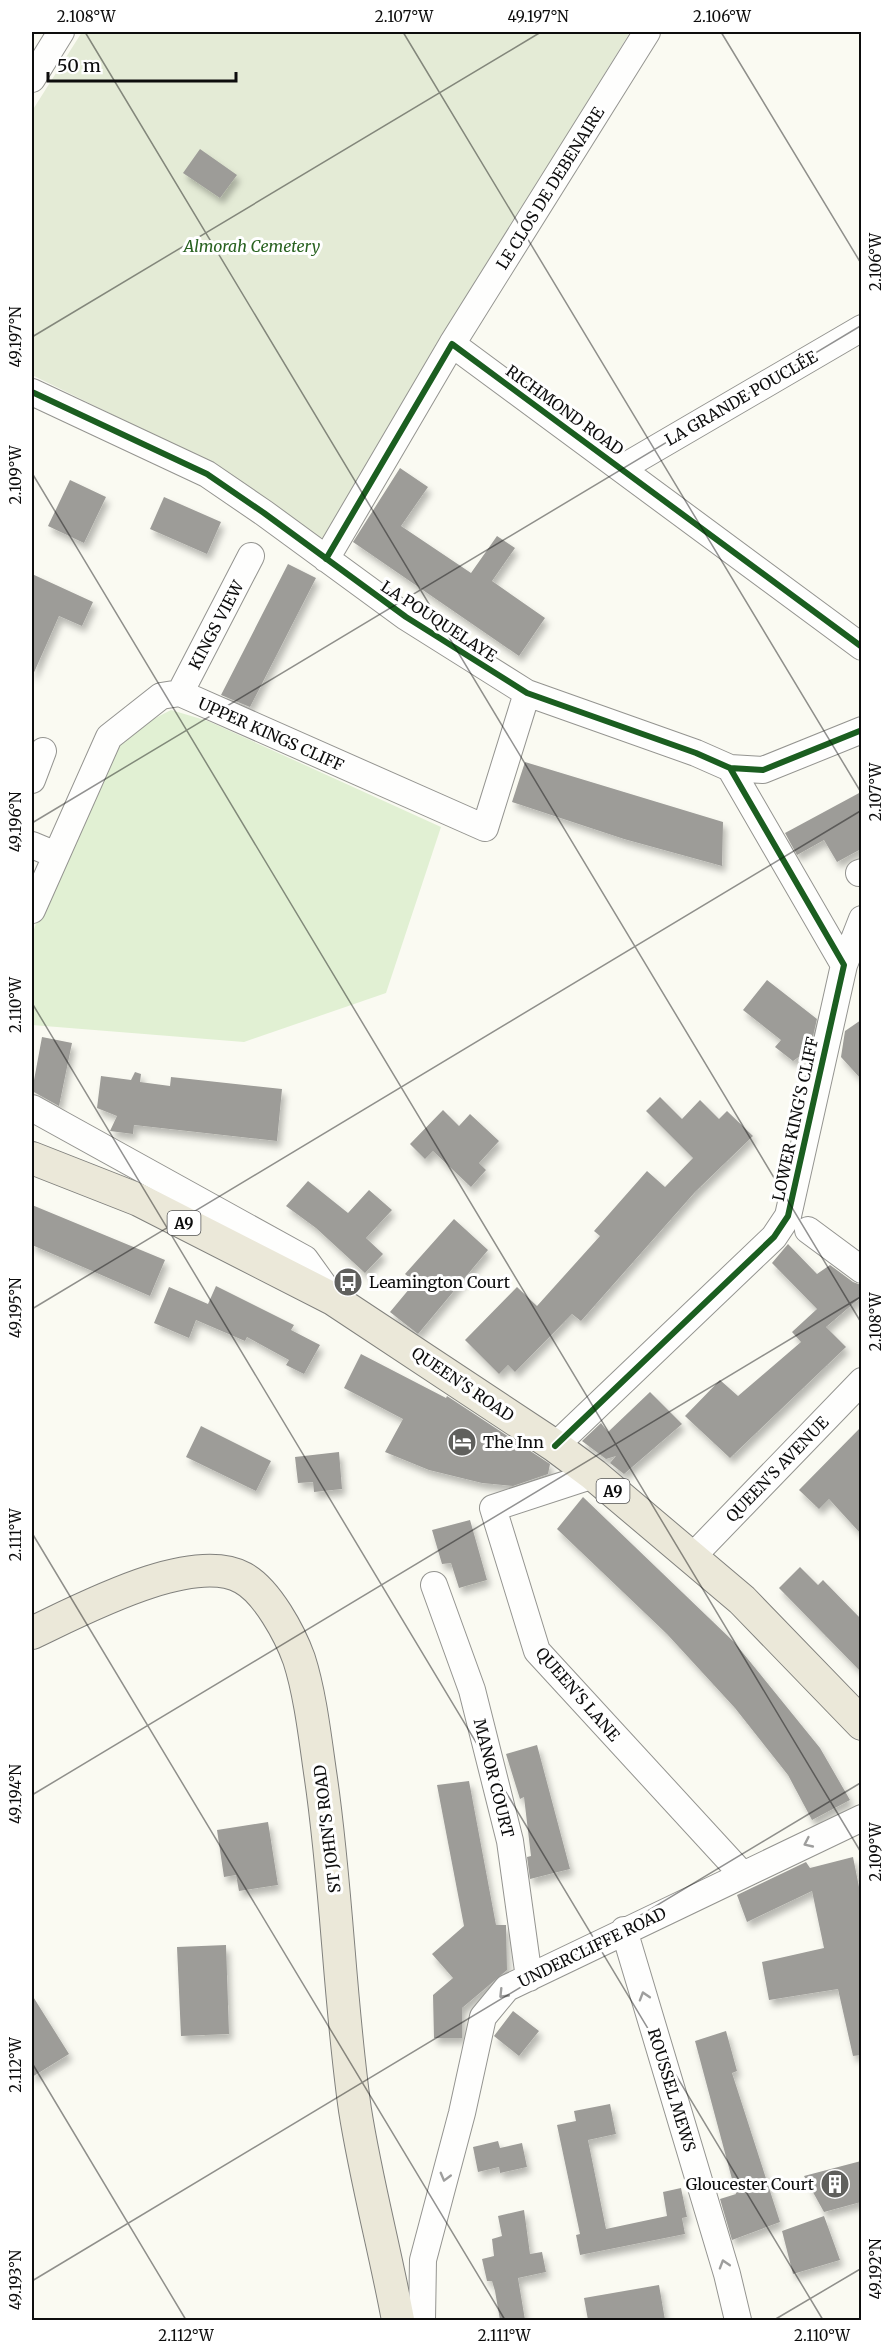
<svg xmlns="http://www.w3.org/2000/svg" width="893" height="2352" font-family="Merriweather,serif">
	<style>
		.green { fill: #e1f0d3 }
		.cemetery { fill: #e4ebd6 }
		.building { fill: #9d9c98; filter: url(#shadow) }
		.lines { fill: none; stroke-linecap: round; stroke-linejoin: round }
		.minor-casing { stroke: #949490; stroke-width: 28 }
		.major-casing { stroke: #81817d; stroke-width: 34 }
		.minor { stroke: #fefefd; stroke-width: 26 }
		.major { stroke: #ebe8d9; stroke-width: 32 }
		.cycleway-casing { stroke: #fff; stroke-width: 10 }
		.cycleway { stroke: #1b5e20; stroke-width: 6 }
		.oneway { stroke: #9e9e9d }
		.ticks { fill: none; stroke: #0d0d0d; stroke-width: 1.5; stroke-opacity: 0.45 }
		.labels { text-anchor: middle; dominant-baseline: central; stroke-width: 6; stroke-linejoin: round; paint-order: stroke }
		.shield { fill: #fff; stroke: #565656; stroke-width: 1.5 }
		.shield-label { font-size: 15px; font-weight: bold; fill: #0d0d0d }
		.street-label { font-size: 16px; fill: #0d0d0d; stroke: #fff }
		.park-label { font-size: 16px; font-style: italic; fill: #286220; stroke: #fff }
		.poi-label { font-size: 16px; fill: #0d0d0d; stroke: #fff; text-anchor: start }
		.neatline { fill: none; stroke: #0d0d0d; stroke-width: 2 }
		.ticks-label { font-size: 15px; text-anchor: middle; fill: #0d0d0d }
	</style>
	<defs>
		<filter id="shadow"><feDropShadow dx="3.5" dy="6" stdDeviation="3" flood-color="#0004"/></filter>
	</defs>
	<rect width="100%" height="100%" fill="#fafaf2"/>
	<path class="green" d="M171,710L208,721L441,827L386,993L244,1042L32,1025V936L36,923L115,750L138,727Z"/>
	<path class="cemetery" d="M82,32H630L441,344L330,536L320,538L205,460L32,375V111Z"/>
	<path class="building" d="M200,149L237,175L220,198L183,173Z
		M400,468L428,487L401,526L471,573L497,536L515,548L492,581L545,618L519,656L353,542Z
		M70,480L106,497L84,543L48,526Z
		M164,497L221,522L207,554L150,529Z
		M288,564L316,578L250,707L221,695Z
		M32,574L93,602L82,626L59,616L32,677Z
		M525,762L723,822L722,866L624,839L512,802Z
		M861,792V849L837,862L824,840L797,855L785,833Z
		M767,980L817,1019L810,1049L793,1061L775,1047L781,1040L743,1010Z
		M861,1020V1079L841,1057L845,1031Z
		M42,1037L72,1043L59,1106L32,1091Z
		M135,1072L141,1074L140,1082L170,1086L171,1077L282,1089L277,1141L134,1125L133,1134L110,1131L117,1116L97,1108L101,1076L131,1080Z
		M660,1097L682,1119L700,1100L719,1119L727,1111L753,1136L695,1192L581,1321L572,1314L515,1372L508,1365L499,1374L465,1340L517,1287L537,1306L600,1236L594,1231L647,1171L665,1187L693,1158L646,1111Z
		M443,1110L459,1126L470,1114L499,1141L479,1163L486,1170L471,1187L433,1151L425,1159L410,1144Z
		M308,1181L348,1213L369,1190L392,1210L366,1238L383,1254L365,1273L316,1228L286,1206Z
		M32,1205L165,1260L150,1296L32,1245Z
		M454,1219L488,1250L418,1334L390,1312L415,1282L405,1274Z
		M788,1244L817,1274L830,1265L853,1282L861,1285V1297L826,1327L846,1347L730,1458L685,1416L720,1380L738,1396L801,1342L792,1332L817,1309L772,1263Z
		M216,1286L294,1325L291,1330L320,1345L304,1374L286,1365L289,1360L247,1337L245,1341L196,1320L189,1338L154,1323L169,1287L208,1304Z
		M361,1354L446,1398L447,1396L550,1464L548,1474L513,1486L482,1483L429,1470L385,1452L403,1419L344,1388Z
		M650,1392L682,1424L624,1474L610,1463L616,1456L606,1459L582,1441L601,1423L608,1432Z
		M201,1426L271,1461L256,1491L186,1457Z
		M861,1427V1534L829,1499L819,1509L799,1490Z
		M339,1452L342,1489L314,1492L313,1482L298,1483L295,1457Z
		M583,1497L734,1642L820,1748L850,1800L812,1820L788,1775L735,1708L667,1634L557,1529Z
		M470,1520L487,1580L459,1588L451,1563L442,1564L432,1530Z
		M800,1567L818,1585L823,1580L861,1619V1672L779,1588Z
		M537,1745L570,1869L530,1879L527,1857L531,1856L524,1797L520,1799L506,1754Z
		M469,1781L496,1925H506L507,1970L462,2008V2038H434L433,1995L453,1978L432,1954L464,1926L437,1785Z
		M268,1822L278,1885L239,1891L236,1875L224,1877L217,1830Z
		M853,1857L861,1897V2055L853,2056L838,1989L769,2000L762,1962L824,1948L812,1891L747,1922L737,1895L806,1862L810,1868Z
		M226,1945L229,2034L181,2036L177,1947Z
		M32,1995L69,2054L32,2077Z
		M513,2011L539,2031L519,2056L494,2036Z
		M726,2031L737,2071L732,2073L780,2222L732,2240L720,2199L736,2194L695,2041Z
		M610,2104L616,2134L588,2140L606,2229L667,2216L663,2192L681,2188L687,2217L682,2218L685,2234L580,2255L576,2235L580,2234L557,2125L576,2121L574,2111Z
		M498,2141L500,2148L522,2143L527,2167L500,2173L499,2167L478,2172L473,2147Z
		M861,2161V2202L824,2212L804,2176Z
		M524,2210L530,2254L542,2252L546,2272L518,2278L525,2320H500L495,2291L492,2281H487L482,2259L494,2256L492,2239L502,2236L498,2216Z
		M824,2216L840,2260L793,2274L782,2231Z
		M659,2285L665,2320H588L584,2298Z"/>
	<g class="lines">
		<g class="minor-casing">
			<path id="minor" d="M32,79L61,32
				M452,344L647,32
				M32,392L207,474L264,513L406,617L527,693L696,753L730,768L763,770L862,730
				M622,468L862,328
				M326,559L452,344L862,647
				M180,693L251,556
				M32,780L43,751
				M32,845L56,855
				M859,873L862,872
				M32,910L109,737L161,696L180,693L485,828L527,693
				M844,965L862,919
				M32,1108L305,1259L333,1298
				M808,1230L862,1270
				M555,1446L774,1237L788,1216L844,965L730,768
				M594,1475L493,1508L537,1651L742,1874
				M693,1556L862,1381
				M434,1585L472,1690L510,1841L529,1978
				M624,1930L727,2274L738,2320
				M422,2320L423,2260L462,2113L483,2017L507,1988L862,1818"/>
		</g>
		<g class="major-casing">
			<path id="major" d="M32,1158L139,1200L333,1299L555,1446L594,1475L742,1600L862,1724
				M32,1633C81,1610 192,1550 243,1578C267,1591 290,1634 299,1659C310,1693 315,1737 320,1772C337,1884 339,1998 355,2110C366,2180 385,2250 398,2320"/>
		</g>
		<use href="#minor" class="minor"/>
		<use href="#major" class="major"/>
		<g class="cycleway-casing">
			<path id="cycleway" d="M32,392L207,474L264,513L406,617L527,693L696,753L730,768L763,770L862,730
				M326,559L452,344L862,647
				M555,1446L774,1237L788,1216L844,965L730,768"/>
		</g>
		<use href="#cycleway" class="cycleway"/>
	</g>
	<defs><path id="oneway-chevron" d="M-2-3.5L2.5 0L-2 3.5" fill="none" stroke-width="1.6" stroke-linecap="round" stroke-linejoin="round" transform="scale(1.5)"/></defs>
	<g class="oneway">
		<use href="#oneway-chevron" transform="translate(808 1843) rotate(155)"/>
		<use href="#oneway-chevron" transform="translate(503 1994) rotate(134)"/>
		<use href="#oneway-chevron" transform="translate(644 1996) rotate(-107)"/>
		<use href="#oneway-chevron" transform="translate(445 2177) rotate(105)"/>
		<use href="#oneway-chevron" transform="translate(724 2264) rotate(-107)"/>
	</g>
	<path class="ticks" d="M85,32L862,1324M403,32L862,794M721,32L862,265M32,337L541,32M32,473L862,1854M32,823L862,325M32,1003L823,2320M32,1309L862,810M32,1533L505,2320M32,1795L862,1296M32,2063L186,2320M32,2281L862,1782M774,2320L862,2268"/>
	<defs>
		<g id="bus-disc" transform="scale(1.5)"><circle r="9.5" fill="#60605d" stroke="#fff"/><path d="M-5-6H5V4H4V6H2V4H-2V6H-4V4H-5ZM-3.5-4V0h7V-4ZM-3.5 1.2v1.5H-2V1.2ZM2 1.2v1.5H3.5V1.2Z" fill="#fff"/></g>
		<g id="hotel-disc" transform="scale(1.5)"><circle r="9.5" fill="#60605d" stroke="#fff"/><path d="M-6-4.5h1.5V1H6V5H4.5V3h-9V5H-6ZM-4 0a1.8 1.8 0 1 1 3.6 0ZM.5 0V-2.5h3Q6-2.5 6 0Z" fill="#fff"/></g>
		<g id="building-disc" transform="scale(1.5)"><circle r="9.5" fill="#60605d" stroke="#fff"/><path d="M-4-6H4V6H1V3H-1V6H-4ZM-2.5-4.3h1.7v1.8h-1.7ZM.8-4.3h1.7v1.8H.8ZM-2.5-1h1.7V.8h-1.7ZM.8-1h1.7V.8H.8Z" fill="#fff"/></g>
	</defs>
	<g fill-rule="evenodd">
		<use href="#bus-disc" x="348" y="1282"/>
		<use href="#hotel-disc" x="462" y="1442"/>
		<use href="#building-disc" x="835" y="2184"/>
	</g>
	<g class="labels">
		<g class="shield">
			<rect x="167.5" y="1211" width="33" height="24" rx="4.5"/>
			<rect x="596.5" y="1479" width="33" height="24" rx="4.5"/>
		</g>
		<g class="shield-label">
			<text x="184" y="1223">A9</text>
			<text x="613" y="1491">A9</text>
		</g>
		<g class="street-label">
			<text transform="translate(550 188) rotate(-58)">LE CLOS DE DEBENAIRE</text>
			<text transform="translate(741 398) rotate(-30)">LA GRANDE POUCLÉE</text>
			<text transform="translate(565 410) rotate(36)">RICHMOND ROAD</text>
			<text transform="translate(439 621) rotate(33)">LA POUQUELAYE</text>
			<text transform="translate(216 625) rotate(-62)">KINGS VIEW</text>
			<text transform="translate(271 734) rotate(24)">UPPER KINGS CLIFF</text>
			<text transform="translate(795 1119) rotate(-78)">LOWER KING'S CLIFF</text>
			<text transform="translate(463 1384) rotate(34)">QUEEN'S ROAD</text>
			<text transform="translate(777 1469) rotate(-46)">QUEEN'S AVENUE</text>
			<text transform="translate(578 1694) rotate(49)">QUEEN'S LANE</text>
			<text transform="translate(494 1778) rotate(76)">MANOR COURT</text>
			<text transform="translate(327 1829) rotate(-97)">ST JOHN'S ROAD</text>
			<text transform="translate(592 1947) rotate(-26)">UNDERCLIFFE ROAD</text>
			<text transform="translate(672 2090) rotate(73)">ROUSSEL MEWS</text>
		</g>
		<g class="park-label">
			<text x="252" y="246">Almorah Cemetery</text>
		</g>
		<g class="poi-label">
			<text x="369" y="1282">Leamington Court</text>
			<text x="483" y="1442">The Inn</text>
			<text x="814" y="2184" text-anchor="end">Gloucester Court</text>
		</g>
	</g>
	<rect width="893" height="2352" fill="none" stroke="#ffffff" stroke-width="66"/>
	<path d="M48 72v9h188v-9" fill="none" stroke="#0d0d0d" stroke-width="3"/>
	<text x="57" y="72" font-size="18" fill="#0d0d0d" stroke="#ffffff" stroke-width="4.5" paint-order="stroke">50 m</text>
	<rect x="33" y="33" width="827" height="2286" class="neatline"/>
	<g class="ticks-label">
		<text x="86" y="22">2.108°W</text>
		<text x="404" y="22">2.107°W</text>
		<text x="538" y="22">49.197°N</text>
		<text x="722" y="22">2.106°W</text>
		<text transform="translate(876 262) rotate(-90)" y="5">2.106°W</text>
		<text transform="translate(16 337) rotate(-90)" y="5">49.197°N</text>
		<text transform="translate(16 475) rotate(-90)" y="5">2.109°W</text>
		<text transform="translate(876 792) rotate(-90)" y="5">2.107°W</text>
		<text transform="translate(16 822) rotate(-90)" y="5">49.196°N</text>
		<text transform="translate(16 1005) rotate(-90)" y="5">2.110°W</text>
		<text transform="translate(16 1308) rotate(-90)" y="5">49.195°N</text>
		<text transform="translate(876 1322) rotate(-90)" y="5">2.108°W</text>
		<text transform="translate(16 1535) rotate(-90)" y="5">2.111°W</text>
		<text transform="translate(16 1794) rotate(-90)" y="5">49.194°N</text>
		<text transform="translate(876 1852) rotate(-90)" y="5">2.109°W</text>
		<text transform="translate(16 2065) rotate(-90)" y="5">2.112°W</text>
		<text transform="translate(876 2269) rotate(-90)" y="5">49.192°N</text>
		<text transform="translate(16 2280) rotate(-90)" y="5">49.193°N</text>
		<text x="186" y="2341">2.112°W</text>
		<text x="504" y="2341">2.111°W</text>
		<text x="822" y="2341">2.110°W</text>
	</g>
</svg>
